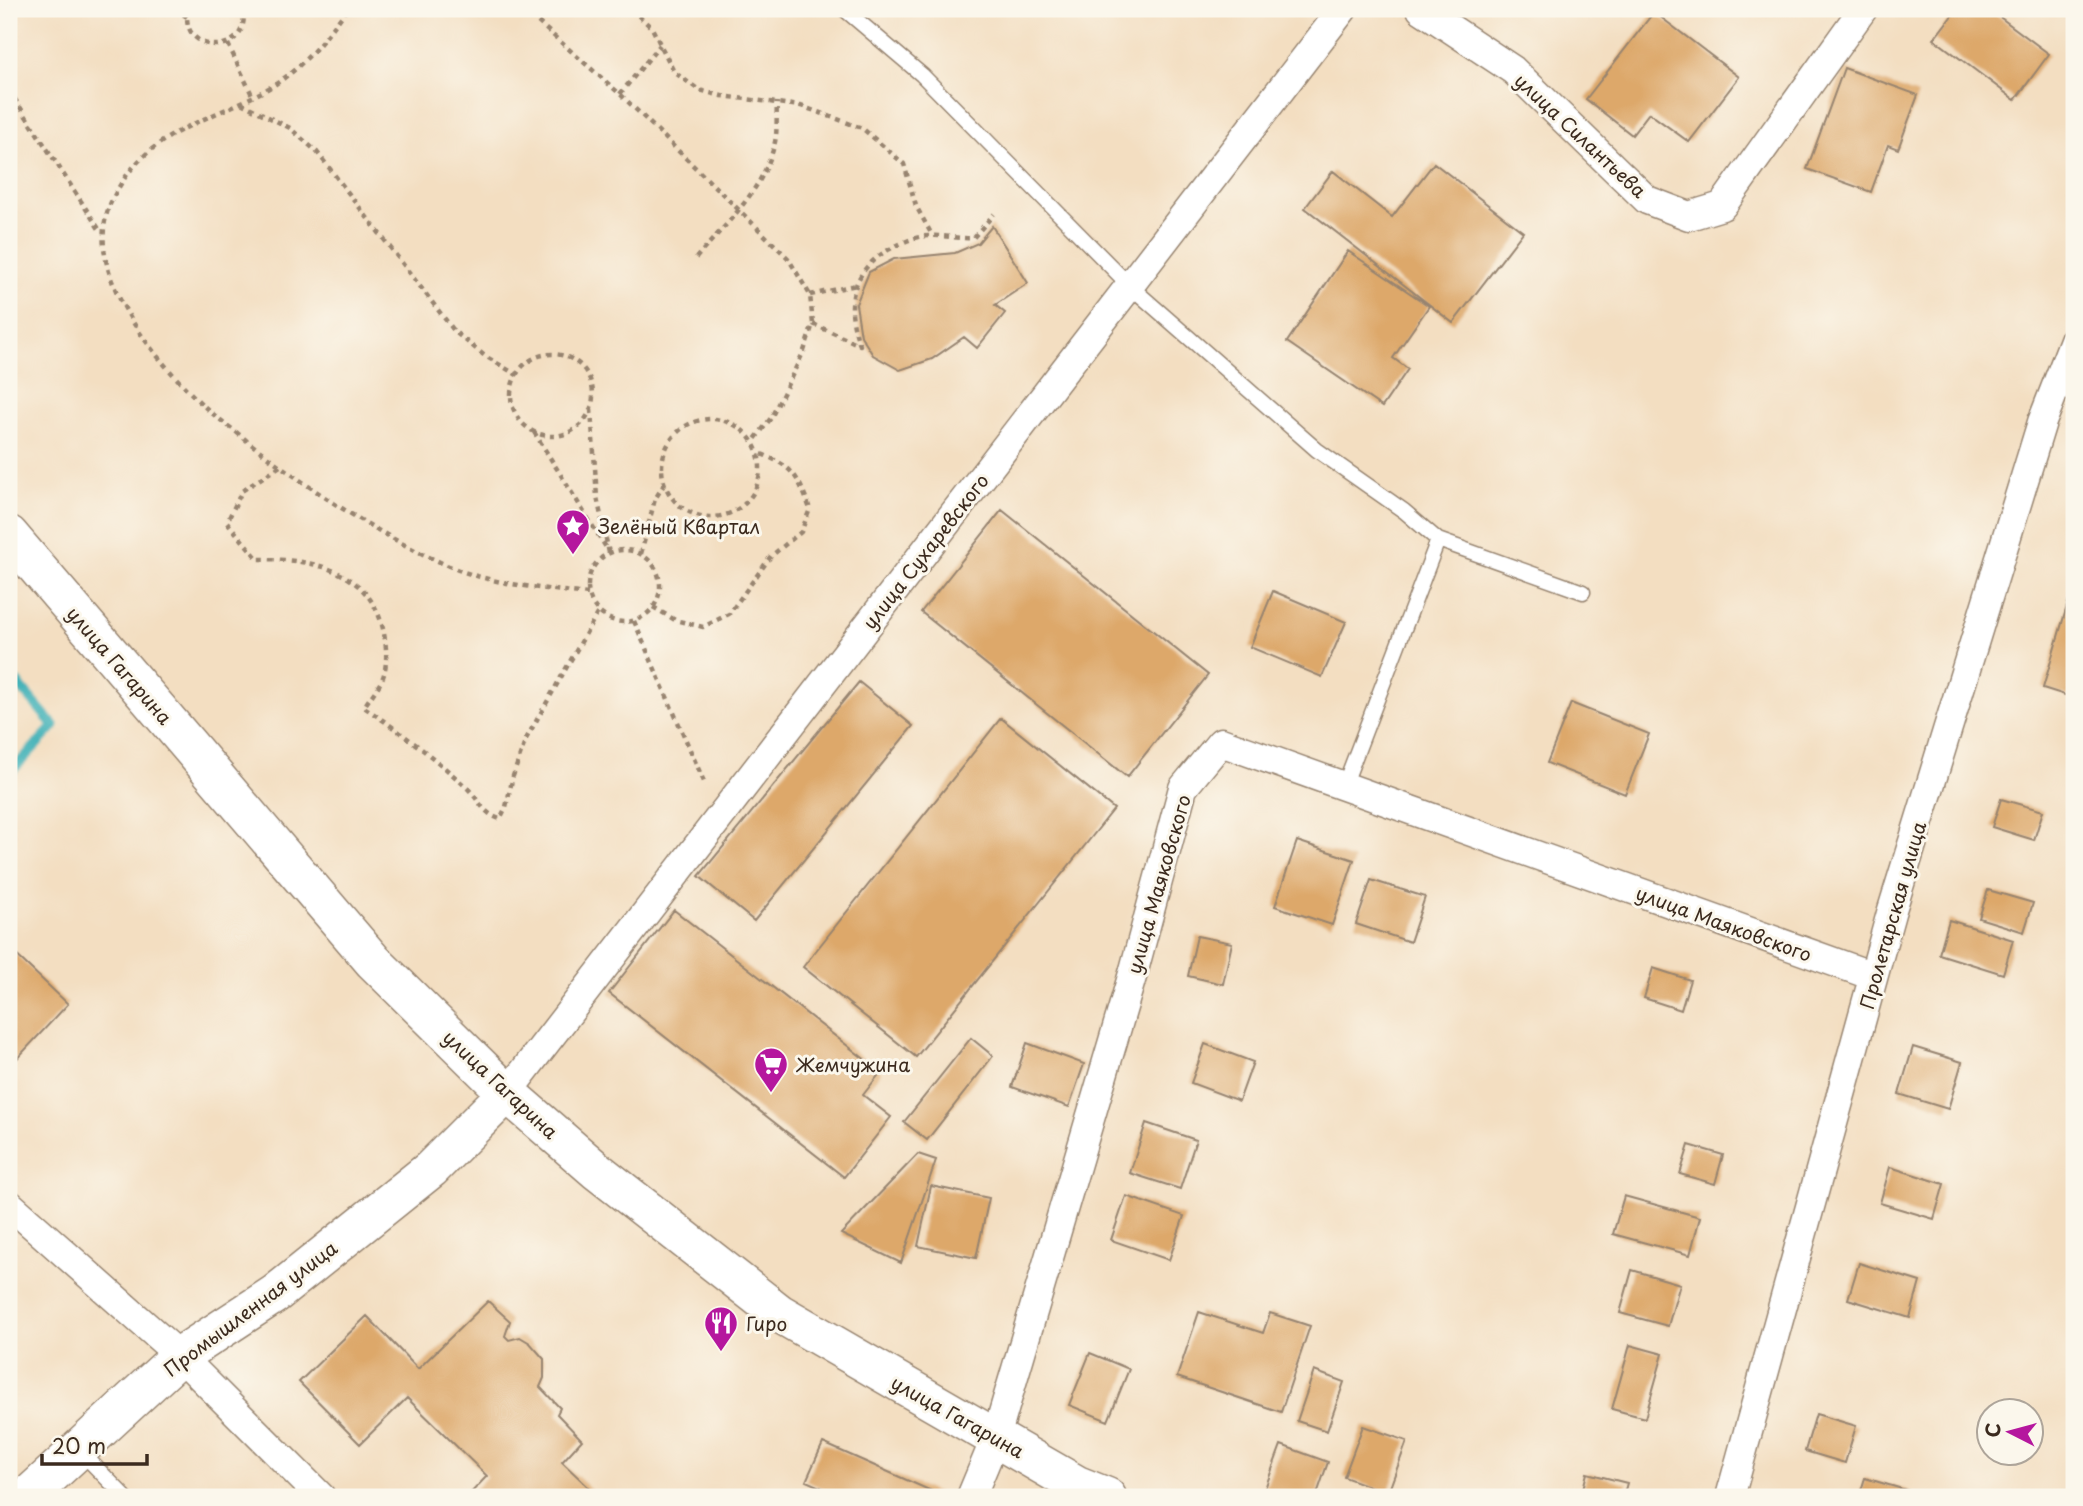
<svg xmlns="http://www.w3.org/2000/svg" width="2083" height="1506" font-family="'Playpen Sans',sans-serif">
	<style>
		.lines { fill: none; stroke-linecap: round; stroke-linejoin: round }
		.stream { stroke: #40b1b7; stroke-width: 10 }
		.building { fill: #dda86a }
		.lane-casing { stroke: #978470; stroke-width: 17 }
		.street-casing { stroke: #978470; stroke-width: 31 }
		.secondary-casing { stroke: #978470; stroke-width: 41 }
		.path { stroke: #978470; stroke-width: 4.5; stroke-dasharray: 5 5; stroke-linecap: butt }
		.lane { stroke: #fff; stroke-width: 14 }
		.street { stroke: #fff; stroke-width: 28 }
		.secondary { stroke: #fff; stroke-width: 38 }
		.labels { text-anchor: middle; dominant-baseline: central; stroke-width: 6; stroke-linejoin: round; paint-order: stroke }
		.street-label { font-size: 19px; fill: #3b2a1e; stroke: #fbf7ec }
		.poi-label { font-size: 19px; fill: #3b2a1e; stroke: #fbf7ec; text-anchor: start }
	</style>
	<rect width="100%" height="100%" fill="#fbf7ec"/>
	<filter id="ink" filterUnits="userSpaceOnUse"><feTurbulence type="fractalNoise" baseFrequency=".0143" numOctaves="2"/><feDisplacementMap in="SourceGraphic" scale="14" xChannelSelector="R" yChannelSelector="G"/><feConvolveMatrix kernelMatrix="1 2 1 2 8 2 1 2 1" color-interpolation-filters="sRGB"/></filter>
	<filter id="wash" filterUnits="userSpaceOnUse"><feTurbulence type="fractalNoise" baseFrequency=".00686" numOctaves="4" result="noise"/><feDisplacementMap in="SourceGraphic" scale="28" xChannelSelector="R" yChannelSelector="G"/><feGaussianBlur stdDeviation="1.57" result="paint"/><feColorMatrix in="noise" values="0 0 0 0 0 0 0 0 0 0 0 0 0 0 0 0 0 1.4 0 .05"/><feComposite in="paint" operator="in"/></filter>
	<g filter="url(#wash)">
		<rect width="100%" height="100%" fill="#f3dec1"/>
		<g class="lines">
			<path class="stream" d="M9,673L54,726L9,774"/>
		</g>
		<g id="blocks">
			<path class="building" d="M1957,9H1989L2049,54L2015,100L1934,39Z
				M1654,12L1739,77L1689,142L1649,113L1632,135L1586,99Z
				M1844,68L1918,95L1898,149L1888,145L1871,192L1807,169Z
				M1434,163L1523,232L1453,323L1305,208L1333,171L1392,217Z
				M992,226L1028,283L995,305L1005,313L977,348L964,337L932,359L900,370L873,355L861,336L856,304L869,272L894,259L955,253L978,243Z
				M1348,251L1429,306L1393,358L1408,369L1382,407L1287,342Z
				M1002,510L1208,675L1127,777L921,612Z
				M1273,591L1346,622L1322,677L1250,647Z
				M2070,596L2074,597V698L2043,688Z
				M859,682L913,726L754,921L699,876Z
				M1571,703L1649,734L1625,794L1547,763Z
				M1001,718L1114,809L916,1057L803,967Z
				M2001,799L2043,811L2034,840L1992,827Z
				M1297,841L1354,860L1332,925L1275,906Z
				M1371,880L1425,897L1410,942L1356,924Z
				M1988,890L2033,903L2024,932L1979,918Z
				M674,910L881,1072L863,1095L891,1117L844,1177L609,993Z
				M1949,920L2013,940L2003,974L1939,954Z
				M1197,936L1232,943L1223,984L1188,976Z
				M9,948L68,1004L11,1065L9,1062Z
				M1653,968L1690,980L1681,1010L1644,998Z
				M971,1038L993,1056L927,1140L904,1122Z
				M1027,1043L1084,1064L1069,1107L1012,1087Z
				M1205,1044L1253,1062L1239,1101L1191,1083Z
				M1913,1047L1962,1062L1948,1109L1899,1094Z
				M1146,1123L1196,1140L1180,1189L1130,1173Z
				M1689,1145L1723,1155L1715,1184L1680,1174Z
				M918,1154L936,1160L901,1263L841,1234Z
				M1890,1167L1944,1184L1934,1219L1880,1203Z
				M931,1186L989,1198L976,1258L918,1246Z
				M1126,1196L1184,1216L1169,1260L1111,1240Z
				M1624,1196L1700,1217L1690,1255L1613,1234Z
				M1859,1263L1920,1282L1910,1318L1848,1299Z
				M1632,1270L1680,1284L1668,1326L1620,1313Z
				M488,1301L510,1321L505,1336L509,1340L520,1337L530,1343L544,1359V1378L540,1387L560,1408L557,1414L582,1440L562,1462L599,1497H467L487,1476L407,1398L360,1444L299,1382L367,1316L418,1369Z
				M1199,1312L1263,1333L1270,1313L1310,1326L1281,1412L1177,1377Z
				M1630,1345L1663,1354L1645,1418L1612,1409Z
				M1090,1353L1129,1369L1108,1421L1069,1405Z
				M1314,1371L1344,1382L1327,1431L1297,1421Z
				M1816,1414L1856,1426L1845,1463L1805,1451Z
				M1363,1426L1407,1441L1388,1493L1344,1477Z
				M823,1443L945,1497H843L806,1481Z
				M1281,1445L1328,1462L1316,1497H1272L1263,1494Z
				M1587,1473L1627,1483L1623,1497H1581Z
				M1865,1478L1909,1491L1907,1497H1859Z"/>
		</g>
	</g>
	<g filter="url(#ink)">
		<use href="#blocks" fill-opacity="0" stroke="#978470" stroke-width="2"/>
		<g class="lines">
			<g class="lane-casing">
				<path id="lane" d="M844,9L922,75L1130,286L1317,450L1404,511L1438,540L1583,592
					M1344,786L1438,540
					M79,1450L125,1497"/>
			</g>
			<g class="street-casing">
				<path id="street" d="M1421,9L1513,70L1647,200L1689,216L1722,206L1863,9
					M507,1093L1343,9
					M9,1204L180,1356L321,1497
					M971,1497L996,1437L1134,970L1183,788L1221,742L1873,976
					M1730,1497L1891,913L2042,422L2074,340"/>
			</g>
			<g class="secondary-casing">
				<path id="secondary" d="M9,535L373,961L507,1093L596,1170L779,1313L1077,1485L1107,1497
					M27,1497L180,1356L275,1294L431,1169L507,1093"/>
			</g>
			<path class="path" d="M175,9L187,17
				M188,9C178,56 252,58 243,9
				M347,9C326,38 301,70 269,88C210,122 147,129 113,198C76,269 156,361 205,407C218,419 233,429 246,440C306,487 379,536 449,566C492,585 542,588 588,594
				M523,9L620,94L788,258L810,295L813,324L804,351L771,418L753,442
				M631,9L652,28L674,72L699,90L722,96L801,106L862,128L904,164L916,206L932,235
				M228,44L253,97
				M9,90L101,232
				M620,94L660,45
				M241,103L290,128L317,152L455,332L485,356L517,375
				M696,258C725,225 763,190 774,146C778,132 776,116 777,102
				M810,295L856,285
				M813,324L860,345C844,306 851,270 890,249C903,242 916,236 930,236C944,235 958,239 973,238L994,214
				M511 395a41 41 0 1 1 82 0a41 41 0 1 1-82 0Z
				M591,409L597,497L609,553
				M662 468a49 49 0 1 1 98 0a49 49 0 1 1-98 0Z
				M534,432L607,549
				M280,466L242,491L227,522L258,559C310,559 366,568 382,625C386,640 388,659 384,674C381,685 370,697 364,707C399,731 434,757 465,786C479,798 481,813 500,819L506,807L513,776L526,739L598,612
				M588 586a36 36 0 1 1 72 0a36 36 0 1 1-72 0Z
				M641,554L655,499L665,483
				M653,607L675,620L703,627L729,614L771,556L801,532L810,509C798,476 793,466 759,453
				M634,621L705,784"/>
			<use href="#lane" class="lane"/>
			<use href="#street" class="street"/>
			<use href="#secondary" class="secondary"/>
		</g>
	</g>
	<defs>
		<g id="sight-pin" transform="scale(1.75)"><path d="M0 17L-7.5 6A9.5 9.5 0 1 1 7.5 6Z" fill="#b5179e" stroke="#fbf7ec"/><path d="M0-6L1.8-2.2L6-1.7L2.9 1.2L3.7 5.4L0 3.3L-3.7 5.4L-2.9 1.2L-6-1.7L-1.8-2.2Z" fill="#fff"/></g>
		<g id="supermarket-pin" transform="scale(1.75)"><path d="M0 17L-7.5 6A9.5 9.5 0 1 1 7.5 6Z" fill="#b5179e" stroke="#fbf7ec"/><path d="M-6-5.5h2.5l.6 2H6L4.5 2H-2.5L-4.4-4H-6ZM-1.5 3.2a1.3 1.3 0 1 0 .1 0ZM3 3.2a1.3 1.3 0 1 0 .1 0Z" fill="#fff"/></g>
		<g id="restaurant-pin" transform="scale(1.75)"><path d="M0 17L-7.5 6A9.5 9.5 0 1 1 7.5 6Z" fill="#b5179e" stroke="#fbf7ec"/><path d="M-5-6h1v4h1v-4h1v4h1v-4h1v5L-1.5 .5V6h-2V.5L-5-1ZM5-6V6H3V1.5H1.5Q1.5-4 5-6Z" fill="#fff"/></g>
	</defs>
	<g fill-rule="evenodd">
		<use href="#sight-pin" x="573" y="526"/>
		<use href="#supermarket-pin" x="771" y="1064"/>
		<use href="#restaurant-pin" x="721" y="1323"/>
	</g>
	<g class="labels">
		<g class="street-label">
			<text transform="translate(1581 135) rotate(43)">улица Силантьева</text>
			<text transform="translate(925 551) rotate(-52)">улица Сухаревского</text>
			<text transform="translate(120 665) rotate(49)">улица Гагарина</text>
			<text transform="translate(1158 884) rotate(-74)">улица Маяковского</text>
			<text transform="translate(1892 915) rotate(-74)">Пролетарская улица</text>
			<text transform="translate(1724 923) rotate(20)">улица Маяковского</text>
			<text transform="translate(501 1084) rotate(43)">улица Гагарина</text>
			<text transform="translate(250 1308) rotate(-37)">Промышленная улица</text>
			<text transform="translate(958 1416) rotate(29)">улица Гагарина</text>
		</g>
		<g class="poi-label">
			<text x="598" y="526">Зелёный Квартал</text>
			<text x="796" y="1064">Жемчужина</text>
			<text x="746" y="1323">Гиро</text>
		</g>
	</g>
	<rect width="2083" height="1506" fill="none" stroke="#fbf7ec" stroke-width="35"/>
	<g transform="translate(2010 1432) rotate(276)"><circle r="33" fill="#fbf7ec" stroke="#aea59a" stroke-width="2"/>
	<path d="M0-5L12 26L0 18L-12 26Z" fill="#b5179e"/>
	<text y="-10" font-size="19" font-weight="bold" text-anchor="middle" fill="#3b2a1e">С</text>
	</g>
	<path d="M42 1454v10h105v-10" fill="none" stroke="#3b2a1e" stroke-width="3.5"/>
	<text x="52" y="1454" font-size="21" fill="#3b2a1e" stroke="#fbf7ec" stroke-width="5" paint-order="stroke">20 m</text>
</svg>
